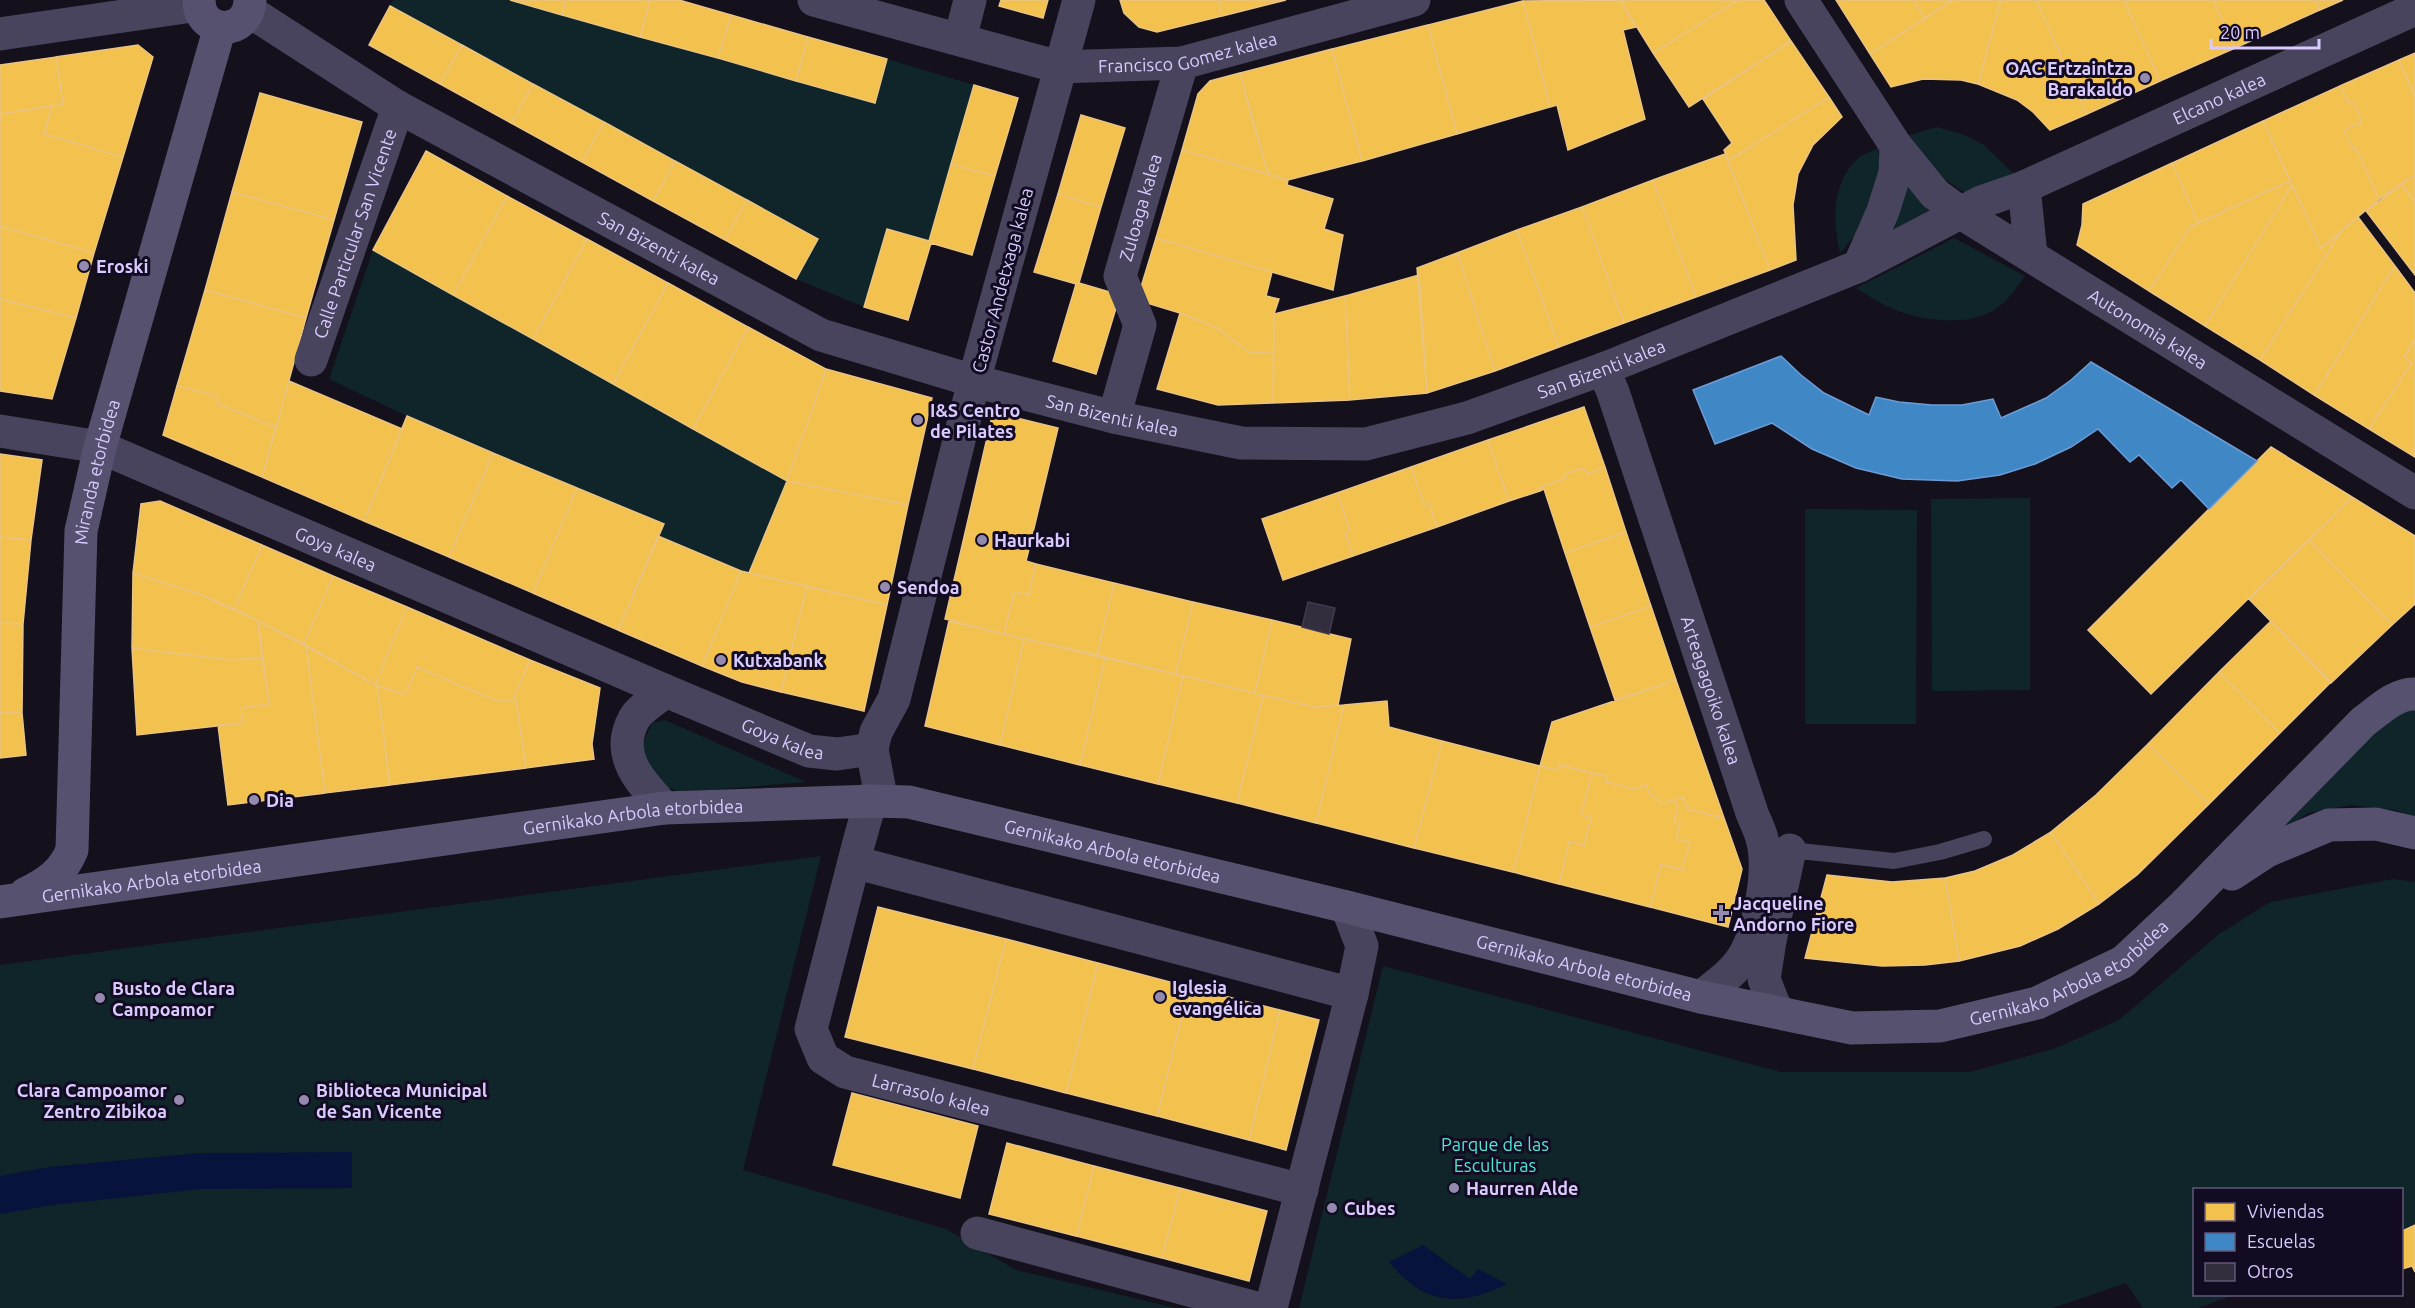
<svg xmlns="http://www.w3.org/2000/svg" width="2415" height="1308" font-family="Ubuntu,sans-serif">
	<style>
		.green { fill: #0f2529 }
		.water { fill: #07123d }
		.homes { fill: #f2c14e; stroke: #eac483; stroke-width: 1.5 }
		.schools { fill: #3f88c5; stroke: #6d9cd6; stroke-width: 1.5 }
		.building { fill: #322e3e; stroke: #423a51; stroke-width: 1.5 }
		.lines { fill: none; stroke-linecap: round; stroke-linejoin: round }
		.lane { stroke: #49445d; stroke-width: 16 }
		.street { stroke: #49445d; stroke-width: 33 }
		.secondary { stroke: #575170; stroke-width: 33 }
		.poi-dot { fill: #948ab0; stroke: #120b21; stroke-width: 2 }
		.labels { text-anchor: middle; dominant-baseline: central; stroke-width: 6; stroke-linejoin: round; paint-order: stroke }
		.street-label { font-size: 18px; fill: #d9cbff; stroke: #120b21 }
		.poi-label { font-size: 18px; font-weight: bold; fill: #d9cbff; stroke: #120b21; text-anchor: start }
		.park-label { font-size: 18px; fill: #50e6d7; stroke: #120b21 }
	</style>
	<rect width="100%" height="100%" fill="#14101c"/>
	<path class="green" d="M393,0H511L874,103L887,59L974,85L929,241L887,229L864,307L796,279L817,239L390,6Z
		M1937,127L1962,134L1984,145L2013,173L1967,194L1941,177L1906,136Z
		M1878,148L1881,172L1861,228L1840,253C1832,221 1832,178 1861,156C1866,153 1873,151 1878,148Z
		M1906,179L1929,212L1887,233Z
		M1954,238L2025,276C2016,289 2004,306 1989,313C1961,326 1920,320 1893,309C1880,304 1868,295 1856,288Z
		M373,250L787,481L749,573L658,536L663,524L407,416L329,379Z
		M2030,498V690L1932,691L1931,499Z
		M1805,509L1917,510L1916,724H1805Z
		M2415,709V817L2395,810L2351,805L2308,813L2261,845L2393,715Z
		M665,720L806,782L711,790L677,791L666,787L646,766L643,744L652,723Z
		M821,856L743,1170L946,1229L1016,1270L1176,1308H0V965Z
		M2393,879L2415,882V1224L2402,1229V1190H2194V1294L2234,1295L2199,1308H2143L2126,1283L2053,1308H1299L1383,966L1781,1072H1970L2056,1048L2119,1020L2219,934L2270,902Z"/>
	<path class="water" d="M352,1152V1188L202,1189L53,1205L0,1214V1176L49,1167L200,1153Z
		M1423,1245L1470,1279L1478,1269L1507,1284C1459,1308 1424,1305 1389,1262Z"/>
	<path class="homes" d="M510,0H566L562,15Z
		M566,0H650L640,37L562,15Z
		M650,0H679L731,15L718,58L640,37Z
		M1001,0H1048L1043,18L999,6Z
		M1120,0H1218L1222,16L1157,32L1139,27L1124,13Z
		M1218,0H1286L1222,16Z
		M1620,0L1636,27L1623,30L1645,119L1568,150L1557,105L1550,107L1523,1Z
		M1620,0H1738L1653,53Z
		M1738,0H1764L1791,41L1689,107L1653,53Z
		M1836,0H1913L1925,18L1870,54Z
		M1913,0H1953L1925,18Z
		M1953,0H2001L1978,84L1961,80L1923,79L1891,87L1870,54Z
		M2001,0H2036L2087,114L2050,130L2033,112L2017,100L1978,84Z
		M2036,0H2124L2160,81L2087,114Z
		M2124,0H2213L2235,48L2160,81Z
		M2213,0H2315L2320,10L2235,48Z
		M2315,0H2343L2320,10Z
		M1523,1L1550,107L1457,134L1428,25Z
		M390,6L462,45L440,84L369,45Z
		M731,15L808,37L796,81L718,58Z
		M1428,25L1457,134L1362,161L1332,49Z
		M808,37L887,59L875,103L796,81Z
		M1791,41L1829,97L1728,161L1724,150L1732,143L1703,99Z
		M138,45L153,57L123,157L44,134L52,106L63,104L56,57Z
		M462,45L533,84L511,123L440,84Z
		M1332,49L1362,161L1288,180L1268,174L1240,73Z
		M2415,53V97L2399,60Z
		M56,57L63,104L0,114V65Z
		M2399,60L2415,97V174L2379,199L2356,148L2353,149L2344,130L2362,122L2353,101L2348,103L2340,86Z
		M1240,73L1252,119L1268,174L1182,150L1198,94L1210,81Z
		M533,84L604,122L582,162L511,123Z
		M974,85L1018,98L995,176L951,164Z
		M2340,86L2348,103L2353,101L2362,122L2344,130L2353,149L2356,148L2379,199L2321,248L2263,121Z
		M260,93L362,122L334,220L232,192Z
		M1829,97L1842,117L1813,145L1798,174L1793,205L1796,260L1770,270L1728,161Z
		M52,106L44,134L123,157L94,253L0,226V114Z
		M1081,115L1125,128L1101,207L1058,194Z
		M2263,121L2290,181L2198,223L2172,163Z
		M604,122L675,161L653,201L582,162Z
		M1182,150L1288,180L1287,185L1333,199L1324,229L1343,235L1333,290L1156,238Z
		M426,151L507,196L453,295L373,250Z
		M1725,154L1770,270L1696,297L1653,180Z
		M675,161L747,200L725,240L653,201Z
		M2172,163L2198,223L2190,227L2149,291L2077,245L2082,225L2083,204Z
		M951,164L995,176L972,255L931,243L929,241Z
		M2415,174V202L2402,184Z
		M1653,180L1696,297L1624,323L1582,207Z
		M2290,181L2292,185L2205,326L2149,291L2190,227Z
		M2402,184L2415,202V275L2366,211Z
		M2292,185L2321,248L2340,233L2260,360L2205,326Z
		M232,192L334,220L306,318L205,290Z
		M1058,194L1101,207L1079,283L1076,284L1034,272Z
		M507,196L587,239L533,339L453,295Z
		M747,200L818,239L796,279L725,240Z
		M1582,207L1624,323L1559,347L1517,230Z
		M2358,217L2395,266L2314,395L2260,360L2340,233Z
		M0,226L94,253L76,318L0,299Z
		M887,229L929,241L931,243L908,320L864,307Z
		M1517,230L1559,347L1495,371L1457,253Z
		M1156,238L1272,272L1266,296L1279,299L1274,314V352L1250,353L1219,329L1180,313L1137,300Z
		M587,239L668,283L613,384L533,339Z
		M1457,253L1495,371L1427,393L1417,268Z
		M2395,266L2415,293V339L2404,357L2412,362L2369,429L2314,395Z
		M1419,275L1427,393L1350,400L1345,296Z
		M668,283L748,327L693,429L613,384Z
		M1079,283L1120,295L1096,374L1053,361L1076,284Z
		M205,290L306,318L276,428L219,404L217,396L177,386Z
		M1345,296L1350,400L1273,403L1274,314Z
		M0,299L76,318L52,399L0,391Z
		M1180,313L1219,329L1250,353L1274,352L1273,403L1218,405L1157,389Z
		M748,327L826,369L787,481L693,429Z
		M2415,339V457L2369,429L2412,362L2404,357Z
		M826,369L932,398L908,505L787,481Z
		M289,381L402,429L364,521L262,477Z
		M177,386L217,396L219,404L276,428L262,477L163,435Z
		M1584,407L1605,467L1586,474L1584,468L1565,474L1566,478L1544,486L1539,488L1540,491L1509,501L1488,440Z
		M993,412L1058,428L1029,549L965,533Z
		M407,416L493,453L449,557L364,521Z
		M1488,440L1509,501L1437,527L1429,503L1424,505L1411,467Z
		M2271,447L2352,497L2151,694L2088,630Z
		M493,453L577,488L533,593L449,557Z
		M0,454L42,460L31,540L0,537Z
		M1411,467L1424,505L1429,503L1437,527L1353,556L1345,533L1350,530L1337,493Z
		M1605,467L1626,532L1565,553L1544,489L1540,491L1539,488L1566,478L1565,474L1584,468L1586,474Z
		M787,481L908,505L887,605L749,573Z
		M577,488L664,524L618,630L533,593Z
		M1337,493L1350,530L1345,533L1353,556L1283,580L1262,519Z
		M2352,497L2415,536V604L2392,625L2309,540Z
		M160,501L262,545L234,609L199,594L133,573L141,504Z
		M1626,532L1651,606L1590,627L1565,553Z
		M965,533L1029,549L1026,561L1036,564L1028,595L1014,592L1004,634L945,619Z
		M658,536L741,571L702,666L618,630Z
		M0,537L31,540L23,624L0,623Z
		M2309,540L2392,625L2331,683L2249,599Z
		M262,545L333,576L304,644L234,609Z
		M1036,564L1114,583L1097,655L1004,634L1014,592L1028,595Z
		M741,571L807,586L781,692L742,682L702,666Z
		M133,573L199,594L258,621L262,658L231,660L132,648Z
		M333,576L407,607L375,685L304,644Z
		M1114,583L1193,602L1176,674L1097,655Z
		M807,586L887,605L864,711L781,692Z
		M1193,602L1272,620L1255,693L1176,674Z
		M1651,606L1676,680L1615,700L1590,627Z
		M407,607L530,660L513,700H495L417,667L405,694L375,685Z
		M1272,620L1351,639L1338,705L1314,707L1255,693Z
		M258,621L306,646L325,793L228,805L218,725L243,723L241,708L269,704Z
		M949,621L1024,639L1000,745L925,726Z
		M2271,621L2331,682L2280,733L2219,672Z
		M0,623L23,624L22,713L0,712Z
		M1024,639L1105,658L1080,765L1000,745Z
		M306,646L377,686L390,785L325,793Z
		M132,648L231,660L262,658L269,704L241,708L243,723L137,735Z
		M1105,658L1183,676L1158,784L1080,765Z
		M530,660L600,688L592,744L594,759L526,768L516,700H513Z
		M417,667L495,700H516L526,768L390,785L377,686L405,694Z
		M2219,672L2280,733L2209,804L2148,744Z
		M1183,676L1263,695L1237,803L1158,784Z
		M1676,680L1724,818L1687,809L1683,797L1663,804L1649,793L1646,785L1635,789L1606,782L1607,776L1559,765L1558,770L1540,766L1552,722Z
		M1263,695L1314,707L1344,705L1316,823L1237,803Z
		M1387,701L1389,727L1442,741L1414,848L1316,823L1344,705Z
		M0,712L22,713L26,755L0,758Z
		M1442,741L1540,766L1513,872L1414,848Z
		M2148,744L2209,804L2137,875L2099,904L2051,832L2096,795Z
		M1559,765L1592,773L1581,815L1591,818L1584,845L1569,842L1559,884L1513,872L1540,766L1558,770Z
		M1592,773L1607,776L1606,782L1635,789L1646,785L1649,793L1663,804L1675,800L1678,806L1674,823L1680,824L1676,839L1690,842L1682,870L1661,864L1650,907L1559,884L1569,842L1584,845L1591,818L1581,815Z
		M1683,797L1687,809L1724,818L1742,869L1728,927L1650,907L1661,864L1682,870L1690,842L1676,839L1680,824L1674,823L1678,806L1675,800Z
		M2051,832L2099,904L2058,929L2020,946L1959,961L1945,878L1975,871L2013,855Z
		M1827,875L1892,882L1945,878L1959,961L1925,965L1882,966L1805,958Z
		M878,907L1006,939L973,1069L845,1037Z
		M1006,939L1098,963L1066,1093L973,1069Z
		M1098,963L1189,987L1157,1116L1066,1093Z
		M1189,987L1280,1010L1249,1140L1157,1116Z
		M1280,1010L1319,1020L1286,1150L1249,1140Z
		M852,1093L978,1126L960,1198L833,1165Z
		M1007,1143L1094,1166L1076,1236L989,1214Z
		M1094,1166L1180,1188L1162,1258L1076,1236Z
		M1180,1188L1267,1211L1249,1281L1162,1258Z
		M2415,1225V1272L2412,1266L2402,1269V1231Z"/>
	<path class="schools" d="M1781,356L1801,375L1824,393L1869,415L1876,397L1899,402L1932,405H1962L1993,399L2001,418L2046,398L2071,380L2091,362L2257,461L2209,509L2181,480L2172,488L2139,455L2130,462L2098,429L2071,447L2035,464L2000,475L1957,481L1902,479L1856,468L1812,449L1772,423L1715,444L1693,390Z"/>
	<path class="building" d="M1308,602L1335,608L1329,634L1302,627Z"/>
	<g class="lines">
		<path class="lane" d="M1790,850L1894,861L1940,852L1984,839"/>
		<g class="street">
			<path id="s1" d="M814,0L1059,67L1182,63L1414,0"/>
			<path id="s2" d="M1079,0L974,381L894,699L876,732L872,749L879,786L868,810L859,842L811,1029L823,1058L845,1072L1302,1190"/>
			<path id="s3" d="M1801,0L1896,146L1935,194L1961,213L2415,493"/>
			<path id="s4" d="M249,11L398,107L821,335L974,381L1114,417L1241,443L1366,444L1467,418L1603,369L1859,266L1981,202L2024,187L2415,9"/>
			<path d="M0,34L199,5"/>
			<path d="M960,39L970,0"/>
			<path d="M2024,187L2031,255"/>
			<path d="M1859,266L1883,211L1895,173L1896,146"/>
			<path id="s5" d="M311,360L398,107"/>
			<path id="s6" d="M1603,369L1613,392L1752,813C1755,821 1760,830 1762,839C1771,870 1759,937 1739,963C1730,976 1713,987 1701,997"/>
			<path id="s7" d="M1114,417L1140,325L1120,276L1182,63"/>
			<path id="s8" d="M0,431L100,447L666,691L809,751L837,754L872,749"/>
			<path d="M665,808C641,783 614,755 634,719C640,708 657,699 666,691"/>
			<path d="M854,862L1352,994"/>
			<path d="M1780,1013L1774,1005L1764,979L1770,941L1790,850"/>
			<path d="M977,1233L1256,1308"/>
			<path d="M1271,1308L1352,994L1362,946L1347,907"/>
		</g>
		<g class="secondary">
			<path d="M199,0C199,36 249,37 250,0"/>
			<path d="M2232,874L2267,851L2329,825L2376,824L2415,833"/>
			<path id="s9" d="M25,894C46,884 63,873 72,850L81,531L100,447L220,27"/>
			<path id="s10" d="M0,902L665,808L873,801L909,802L1347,907L1701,997L1852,1028L1940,1026L2037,1003L2123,962L2183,906L2363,722C2378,711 2396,693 2415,694"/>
		</g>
	</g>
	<g class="poi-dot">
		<circle cx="2145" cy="78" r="6"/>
		<circle cx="84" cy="266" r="6"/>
		<circle cx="918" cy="420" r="6"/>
		<circle cx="982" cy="540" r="6"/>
		<circle cx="885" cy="587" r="6"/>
		<circle cx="721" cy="660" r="6"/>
		<circle cx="254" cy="800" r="6"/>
		<path d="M1718 904h6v6h6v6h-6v6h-6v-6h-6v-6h6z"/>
		<circle cx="1160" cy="997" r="6"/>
		<circle cx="100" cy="998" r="6"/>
		<circle cx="179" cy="1100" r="6"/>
		<circle cx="304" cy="1100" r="6"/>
		<circle cx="1454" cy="1188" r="6"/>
		<circle cx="1332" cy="1208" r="6"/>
	</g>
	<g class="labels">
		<g class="street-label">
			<text stroke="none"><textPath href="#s1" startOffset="384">Francisco Gomez kalea</textPath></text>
			<text stroke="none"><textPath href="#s4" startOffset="2139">Elcano kalea</textPath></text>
			<text stroke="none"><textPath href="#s7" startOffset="220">Zuloaga kalea</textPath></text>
			<text stroke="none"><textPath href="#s5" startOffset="134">Calle Particular San Vicente</textPath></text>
			<text stroke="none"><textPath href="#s4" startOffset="474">San Bizenti kalea</textPath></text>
			<text transform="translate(1002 280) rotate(-75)">Castor Andetxaga kalea</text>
			<text stroke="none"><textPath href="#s3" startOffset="488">Autonomia kalea</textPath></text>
			<text stroke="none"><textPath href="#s4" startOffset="1464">San Bizenti kalea</textPath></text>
			<text stroke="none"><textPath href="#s4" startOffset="960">San Bizenti kalea</textPath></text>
			<text stroke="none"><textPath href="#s9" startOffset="446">Miranda etorbidea</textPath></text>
			<text stroke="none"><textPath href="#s8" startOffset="358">Goya kalea</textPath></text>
			<text stroke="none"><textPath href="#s6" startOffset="339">Arteagagoiko kalea</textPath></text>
			<text stroke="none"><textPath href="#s8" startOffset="844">Goya kalea</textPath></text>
			<text stroke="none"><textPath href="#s10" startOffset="639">Gernikako Arbola etorbidea</textPath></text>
			<text stroke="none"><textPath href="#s10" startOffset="1125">Gernikako Arbola etorbidea</textPath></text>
			<text stroke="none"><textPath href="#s10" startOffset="153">Gernikako Arbola etorbidea</textPath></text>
			<text stroke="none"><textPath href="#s10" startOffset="1611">Gernikako Arbola etorbidea</textPath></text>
			<text stroke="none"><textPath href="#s10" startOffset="2115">Gernikako Arbola etorbidea</textPath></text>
			<text stroke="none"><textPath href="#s2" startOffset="1215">Larrasolo kalea</textPath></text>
		</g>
		<g class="poi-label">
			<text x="2133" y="68" text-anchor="end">OAC Ertzaintza<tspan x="2133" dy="21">Barakaldo</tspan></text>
			<text x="96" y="266">Eroski</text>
			<text x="930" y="410">I&amp;S Centro<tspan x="930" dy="21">de Pilates</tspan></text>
			<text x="994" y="540">Haurkabi</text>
			<text x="897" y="587">Sendoa</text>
			<text x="733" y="660">Kutxabank</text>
			<text x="266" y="800">Dia</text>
			<text x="1733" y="903">Jacqueline<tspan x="1733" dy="21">Andorno Fiore</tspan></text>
			<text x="1172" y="987">Iglesia<tspan x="1172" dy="21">evangélica</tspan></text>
			<text x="112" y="988">Busto de Clara<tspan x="112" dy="21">Campoamor</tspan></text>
			<text x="167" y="1090" text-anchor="end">Clara Campoamor<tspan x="167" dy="21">Zentro Zibikoa</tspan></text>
			<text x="316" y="1090">Biblioteca Municipal<tspan x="316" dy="21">de San Vicente</tspan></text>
			<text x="1466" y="1188">Haurren Alde</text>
			<text x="1344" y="1208">Cubes</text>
		</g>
		<g class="park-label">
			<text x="1495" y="1144">Parque de las<tspan x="1495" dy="21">Esculturas</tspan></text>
		</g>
	</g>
	<rect x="2193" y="1188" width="210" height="108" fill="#120b21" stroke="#62587a" stroke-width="1.5"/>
	<rect x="2205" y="1203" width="30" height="18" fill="#f2c14e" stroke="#62587a" stroke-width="1.5"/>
	<text x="2247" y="1218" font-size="18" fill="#d9cbff">Viviendas</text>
	<rect x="2205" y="1233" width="30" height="18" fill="#3f88c5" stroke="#62587a" stroke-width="1.5"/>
	<text x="2247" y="1248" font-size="18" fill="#d9cbff">Escuelas</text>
	<rect x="2205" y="1263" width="30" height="18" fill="#322e3e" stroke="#62587a" stroke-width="1.5"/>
	<text x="2247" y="1278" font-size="18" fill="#d9cbff">Otros</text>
	<path d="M2211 39v9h108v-9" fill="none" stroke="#d9cbff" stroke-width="3"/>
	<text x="2220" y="39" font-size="18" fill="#d9cbff" stroke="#120b21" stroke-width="4.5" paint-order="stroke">20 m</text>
</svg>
